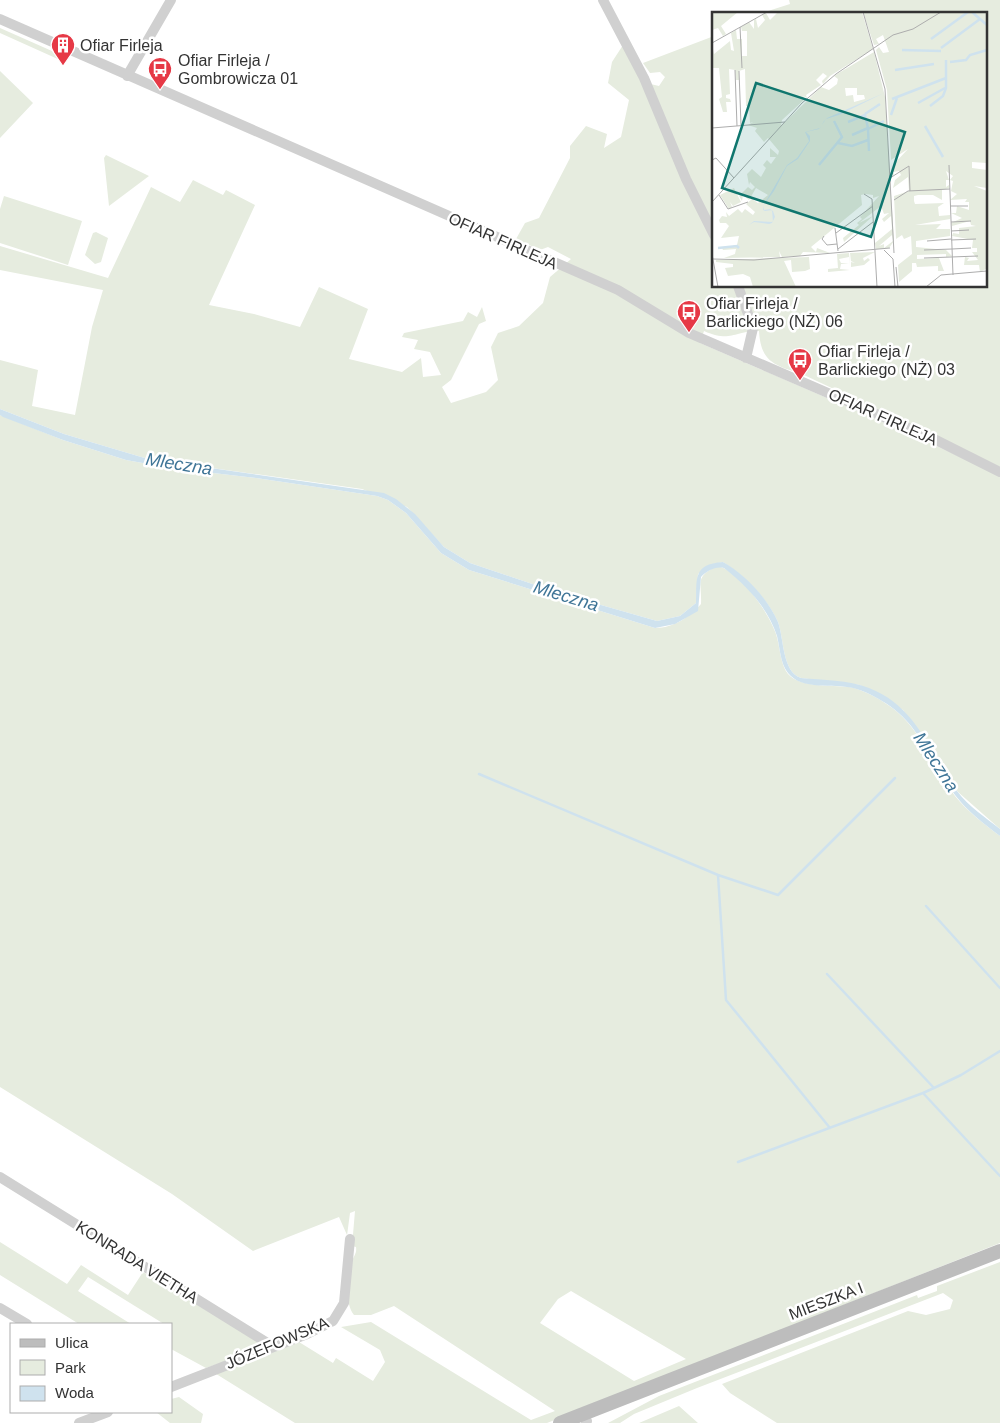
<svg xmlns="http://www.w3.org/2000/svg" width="1000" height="1423" font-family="Arial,sans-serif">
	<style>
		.green { fill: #e6ecdf; fill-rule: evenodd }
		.water { fill: #cfe2ee }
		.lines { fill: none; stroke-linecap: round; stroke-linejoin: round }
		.stream { stroke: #cfe2ee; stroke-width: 2.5 }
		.street { stroke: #d0d0d0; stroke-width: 10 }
		.secondary { stroke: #bdbdbd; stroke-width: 14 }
		.labels { text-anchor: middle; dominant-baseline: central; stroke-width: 5; stroke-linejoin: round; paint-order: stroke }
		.poi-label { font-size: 16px; fill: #333; stroke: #fff; text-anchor: start }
		.street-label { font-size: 16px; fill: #333; stroke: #fff }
		.water-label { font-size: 18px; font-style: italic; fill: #3f7597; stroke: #fff }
		.inset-river { fill: none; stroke: #cfe2ee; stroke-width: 2.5 }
		.inset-road { fill: none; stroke: #adadad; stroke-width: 1 }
		.view { fill: #0f766e; fill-opacity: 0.15; stroke: #0f766e; stroke-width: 2.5 }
		.inset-edge { fill: none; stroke: #333; stroke-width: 2.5 }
	</style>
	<rect width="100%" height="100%" fill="#fff"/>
	<path class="green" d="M789,0H1000V467L804,375C776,365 761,364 759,331C732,331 732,343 704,331L700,343L924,440L1000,476V829L958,792L903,710L860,685L801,678C782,672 784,638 778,622C767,598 745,576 723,562L713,564L698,574L696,603L680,616L657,621L559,593L470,563L444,547L407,507L362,489L148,459L64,434L0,409V360L38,370L32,406L75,415L92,327L103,290L0,270V246L108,278L151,187L180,202L193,180L223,195L226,190L255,205L209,305L254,314L300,327L319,287L368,309L349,359L402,372L421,358L423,377L441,375L430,352L414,349L418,340L402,337L404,333L463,321L468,312L477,317L482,307L486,321L479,324L451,380L442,387L451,403L486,392L498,380L491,347L498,333L519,326L543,303L550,277L571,259L548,247L540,250L516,239L525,223L539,218L570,158V146L586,126L607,134L604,148L621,137L629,100L608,83L612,62L623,45L642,82L659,86L665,77L660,72L650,73L643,63L714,36V286H986V14H766L768,11L790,4Z
		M0,28L61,55L60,60L0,33Z
		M0,71L33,103L0,138Z
		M106,155L149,176L109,206L104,158Z
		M4,196L82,221L68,265L0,243V209Z
		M96,232L108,238L101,262L95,264L85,255L93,233Z
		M0,415L63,440L126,460L170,468L256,478L377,496L388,500L406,513L441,553L469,570L655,628C674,628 689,617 701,604C702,583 694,576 718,566C741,572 769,613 776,634C780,646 780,664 788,674C801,689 836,684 854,688C866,692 877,697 888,705C921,727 932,765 955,796C967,811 984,824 1000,836V1243L547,1423H295L213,1372L299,1342L333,1363L336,1358L373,1381L385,1362L380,1350L341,1327L371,1322L531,1420L555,1411L394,1306L371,1315H354C344,1303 348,1276 352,1261C354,1256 357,1253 356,1247L352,1246L355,1211L350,1213L346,1243L347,1235L339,1217L253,1251L172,1194L0,1087ZM571,1291L686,1359L634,1381L540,1323L558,1299Z
		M0,1242L67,1284L81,1265L128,1295L143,1272L262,1344L263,1348L206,1368L171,1349V1324H164L88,1277L78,1291L131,1324H79L0,1275Z
		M1000,1262V1423H777L730,1393L722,1384L908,1311L926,1315L950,1309L953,1300L943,1293L697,1388L634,1414L620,1423H608L659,1396L917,1295L918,1298L937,1291V1286Z
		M179,1397L203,1414L201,1423H170L156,1412H171V1399Z
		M679,1406L698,1423H639Z"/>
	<path class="water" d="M0,409L64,434L148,459L384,493L396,499L415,514L444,547L470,563L559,593L657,621L680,616L696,603C697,580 692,564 723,562C745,574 768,599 778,622C784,638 782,672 801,678C823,680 848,680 869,688C918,707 930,754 957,791C968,806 986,818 1000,829V836C984,824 967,811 955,795C932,765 921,726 887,704C876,697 865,691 853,688C833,683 802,691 788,673C780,663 780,648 777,636C768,608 747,586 724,568C715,566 707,571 701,577L698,611L675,624L655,628L469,570L441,553L406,513L388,500L377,496L256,478L170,468L126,460L63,440L3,417L0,415Z"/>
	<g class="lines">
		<path class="stream" d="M479,774L718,875L778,895L895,778
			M718,875L726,1000L830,1128
			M926,906L1000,988
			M827,974L934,1088L923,1093
			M934,1088L961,1075L1000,1051
			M738,1162L923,1093L1000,1176"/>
		<path class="street" d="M603,0L644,78L686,179L714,235
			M0,19L618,290L689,333L932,438L1000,472
			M127,76L171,0
			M738,286L753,328L746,358
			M0,1177L274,1347
			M0,1308L27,1324
			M171,1387L307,1334L333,1321L344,1303L350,1239
			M79,1423L108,1412
			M586,1423L587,1421"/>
		<path class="secondary" d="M560,1423L1000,1251"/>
	</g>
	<defs>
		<g id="building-pin" transform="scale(1.25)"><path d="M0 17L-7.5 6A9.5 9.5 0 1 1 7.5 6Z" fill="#e63946" stroke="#fff"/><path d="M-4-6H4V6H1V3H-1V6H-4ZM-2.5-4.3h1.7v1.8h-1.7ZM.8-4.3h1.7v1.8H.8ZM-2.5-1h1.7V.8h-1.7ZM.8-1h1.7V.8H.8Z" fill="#fff"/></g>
		<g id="bus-pin" transform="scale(1.25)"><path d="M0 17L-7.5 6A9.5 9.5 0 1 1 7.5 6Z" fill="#e63946" stroke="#fff"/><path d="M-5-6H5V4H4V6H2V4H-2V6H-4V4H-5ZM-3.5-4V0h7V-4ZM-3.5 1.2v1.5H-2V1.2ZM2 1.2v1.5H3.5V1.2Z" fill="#fff"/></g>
	</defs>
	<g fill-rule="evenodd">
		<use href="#building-pin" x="63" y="45"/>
		<use href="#bus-pin" x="160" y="69"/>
		<use href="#bus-pin" x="689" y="312"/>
		<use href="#bus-pin" x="800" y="360"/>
	</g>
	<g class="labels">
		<g class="poi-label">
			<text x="80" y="45">Ofiar Firleja</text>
			<text x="178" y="60">Ofiar Firleja /<tspan x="178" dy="18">Gombrowicza 01</tspan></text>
			<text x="706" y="303">Ofiar Firleja /<tspan x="706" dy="18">Barlickiego (NŻ) 06</tspan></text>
			<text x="818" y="351">Ofiar Firleja /<tspan x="818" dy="18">Barlickiego (NŻ) 03</tspan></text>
		</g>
		<g class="street-label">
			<text transform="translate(503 241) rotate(24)">OFIAR FIRLEJA</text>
			<text transform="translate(883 417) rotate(24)">OFIAR FIRLEJA</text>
			<text transform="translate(137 1262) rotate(32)">KONRADA VIETHA</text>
			<text transform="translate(826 1301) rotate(-21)">MIESZKA I</text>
			<text transform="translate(277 1343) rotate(-23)">JÓZEFOWSKA</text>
		</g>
		<g class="water-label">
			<text transform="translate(179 464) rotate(9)">Mleczna</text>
			<text transform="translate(566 596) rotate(17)">Mleczna</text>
			<text transform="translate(936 762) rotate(57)">Mleczna</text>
		</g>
	</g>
	<g transform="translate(712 12)">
		<rect width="275" height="275" fill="#fff"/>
		<path d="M0,0H26L9,14L14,22L11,24L6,16L0,18ZM66,0H150L161,37L118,64L111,72L110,69L115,64L111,61L104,68L109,73L94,83L95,86L91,84L93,87L70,108L69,114L109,75L117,78L125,72L126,67L122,64L125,62L162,40L173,85L182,229L177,236H172L181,229L180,223L167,234L172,232V237H164L163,231L180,217L179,204L172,210L170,207L177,201L172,202L169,194L147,211L161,204L132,230L131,226L147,213L145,211L150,207L148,205L167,184L161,186V183L153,182L149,183L150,193L99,235L104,240L105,236L118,241L91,240L88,244L70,245L67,239L68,245L12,246L23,242L24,237L11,238L10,236L25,233L27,224L9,226L17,214L14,211H8L7,208L10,204L15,205L14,200L17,204L26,197L30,201L33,197L41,203L43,200L34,192L40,187L46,191L56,183L44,176L37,188L31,183L30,189L27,184L36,175L40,178L43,175L38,170L37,173L35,162L40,157L49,165L54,156L51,153L55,148L59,152L64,145H58V136L66,143L67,139L56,126L52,130L43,119L45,116L36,113L41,110L38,111L37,94H34L33,57L27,59V68H24L23,58L17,57L18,82L14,83V86L18,87L19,90H14L15,100H11L7,87L10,85L7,56H0V32L2,42L18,29L19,38L22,39L19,21L24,18L25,27H30V44H35V19H30L29,15L37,10L42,17V8L47,5L44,7L46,16L53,8L50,3L54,1L58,8ZM133,76H145V83H152L153,87L142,90L141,83L134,84ZM151,0H275V151L260,150V156L275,158V176L262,174L275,179L274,257L268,260L267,253H252L253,245L257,246L255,249L266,248L260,240H265V236H260L261,228L240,224L241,221L247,222V216L264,214L259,213L258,209L240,214L239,211L250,206L239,201H244L245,194L257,198V190H253L255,187L238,188L245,182L239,179L241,169L238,168L241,164L234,159L237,168H234V175L237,173V176L230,178V188L221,183H206L202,184V189L203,192L232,191L226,195L227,204L238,203V207L203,213L229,212L224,217H238V224L204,229V235L234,238L240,244L234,245V242L205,243V247L227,246L232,259H226V254L205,255L204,251H200V259L187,270L186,253L200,242L199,224L192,227L190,223L184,227L182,184L197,179L196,165L181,176L183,168L189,163L187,159L181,160V153L196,137L179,148L180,158L182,162L180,164L175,78L164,38L167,35L171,41L177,40L171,23L164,27L167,32L162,33ZM22,176L29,190L21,194L18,190L20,195L17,197L8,183ZM163,240L151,246L152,249L156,246L158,248L152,253L139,255V250L143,251L139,249L138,241ZM137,241L138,255L137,245L127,247L129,251H137L129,252L128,257L138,258L116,260V257L126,256L125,242ZM97,245L98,257L93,259L80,260L79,248L72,249L84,275H41L38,265L31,262L16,264L13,256L21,255V252L4,250V257V248Z" fill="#e6ecdf" fill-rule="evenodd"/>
		<path d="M172,81L127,103L114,107L107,117L94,120L98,124V129L86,147L75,154L62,179L51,194L52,198L58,197L61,199L63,205L60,211L57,212L42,210L37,213L39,223L33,234L25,238V246V238L33,234L39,223L37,213L42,209L61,210L60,198L53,199L51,198V194L75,153L85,146L97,129L93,120L108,116L112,109L115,106Z" fill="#cfe2ee"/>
		<path class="inset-river" d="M260,0L275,13M219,27L256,0M229,36L268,7M190,38L229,39M238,50L254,48L258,43L275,38M183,58L222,52M180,87L234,66M206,91L233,76M218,94L231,84L234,76V48M153,102L168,92M179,103L185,86M136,110L153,103L156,116M213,114L231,145M140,123L156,116M126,131L140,134L156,128M157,139L156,117L172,109M107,153L130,125L122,109M6,236L25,234L27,236"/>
		<path class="inset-road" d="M151,0L173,77L182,241M28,15L30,56M0,31L55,0M23,58L25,114M27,59L29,113M0,116L73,110M0,148L4,146L22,166M237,153L241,263M178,166L197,154L198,179M152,182L160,187L165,275M7,183L16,197L36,190M182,188L196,179L238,177M0,190L90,91L124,62L181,23L201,17L229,0M238,194H256M239,210L259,209M123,216L126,239M239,219L257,218M124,221L161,194M112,224L110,227L115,233L125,232M239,228L264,227M215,229L239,227M126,237L161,210M240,237L259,236M172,238L181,247L183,275M212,238L240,237M0,242L6,275M212,246L266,244M1,247L42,248L178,236M184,255L186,275M214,275L229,263L275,259"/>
		<path class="view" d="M44,71L193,120L159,225L10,176Z"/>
		<rect width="275" height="275" class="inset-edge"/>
	</g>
	<rect x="10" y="1323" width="162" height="90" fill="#ffffff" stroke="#adadad"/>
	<rect x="20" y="1339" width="25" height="8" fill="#bdbdbd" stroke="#adadad"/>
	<text x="55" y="1348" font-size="15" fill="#333333">Ulica</text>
	<rect x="20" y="1360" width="25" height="15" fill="#e6ecdf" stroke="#adadad"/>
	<text x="55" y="1373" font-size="15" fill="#333333">Park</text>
	<rect x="20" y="1386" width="25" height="15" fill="#cfe2ee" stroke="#adadad"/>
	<text x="55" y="1398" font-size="15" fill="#333333">Woda</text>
</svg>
